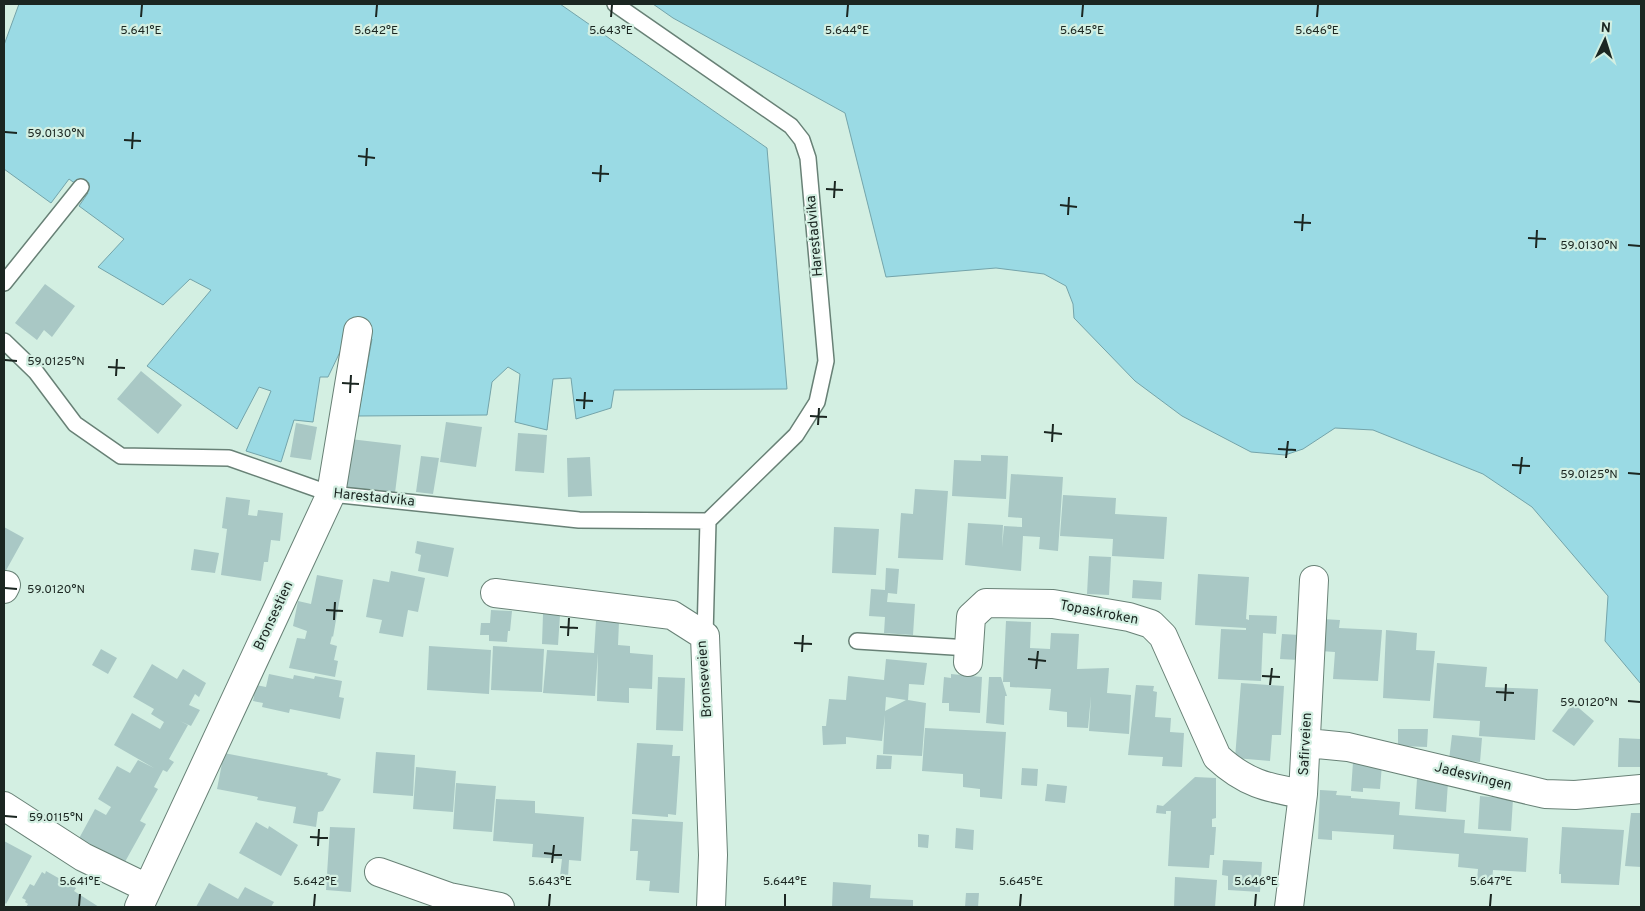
<svg xmlns="http://www.w3.org/2000/svg" width="1645" height="911" font-family="Overpass,sans-serif">
	<style>
		.water { fill: #9adae4; stroke: #74a4aa }
		.building { fill: #a9c8c5; fill-rule: evenodd }
		.lines { fill: none; stroke-linecap: round; stroke-linejoin: round }
		.service-casing { stroke: #688176; stroke-width: 18 }
		.minor-casing { stroke: #688176; stroke-width: 30 }
		.service { stroke: #fff; stroke-width: 15 }
		.minor { stroke: #fff; stroke-width: 28 }
		.ticks { fill: none; stroke: #1b2621; stroke-width: 2 }
		.labels { text-anchor: middle; dominant-baseline: central; stroke-width: 4.5; stroke-linejoin: round; paint-order: stroke }
		.street-label { font-size: 14px; fill: #1b2621; stroke: #d3efe2 }
		.ticks-label { font-size: 12px; text-anchor: middle; fill: #1b2621; stroke: #d3efe2; stroke-width: 4.5; stroke-linejoin: round; paint-order: stroke }
	</style>
	<rect width="100%" height="100%" fill="#d3efe2"/>
	<path class="water" d="M19,4H560L767,148L787,389L614,390L611,408L576,419L571,378L553,379L547,430L515,422L520,374L508,367L492,382L487,415L358,416L372,339L351,329L328,377H320L313,422L294,420L281,462L246,451L271,391L259,387L237,429L147,366L211,290L190,279L163,305L98,267L124,239L79,206L88,193L69,179L51,203L4,169V45Z
		M653,4H1641V684L1605,641L1608,596L1532,507L1483,474L1373,430L1335,428L1303,449L1285,455L1251,452L1182,416L1135,381L1074,318L1073,304L1066,286L1044,274L996,268L886,277L845,113L673,18Z"/>
	<path class="building" d="M45,284L75,306L52,337L44,330L37,340L15,323Z
		M141,371L182,405L158,434L117,399Z
		M446,422L482,427L476,467L440,462Z
		M296,423L317,427L311,460L290,457Z
		M518,433L547,435L544,473L515,471Z
		M350,439L401,445L395,493L345,487Z
		M981,455L1008,456L1006,499L952,496L954,460L981,461Z
		M421,456L439,458L433,494L416,492Z
		M590,457L592,496L568,497L567,458Z
		M1011,474L1063,477L1058,551L1039,549L1040,537L1023,536L1021,571L965,565L968,523L1003,525L1002,547L1004,526L1022,527V518L1008,517Z
		M915,489L948,491L943,560L898,558L901,513L913,514Z
		M1063,495L1116,498L1115,514L1167,517L1164,559L1112,556L1113,539L1060,536Z
		M226,497L250,500L248,515L257,516L258,510L283,513L280,541L271,540L268,562H264L261,581L221,575L227,529L222,528Z
		M4,527L24,538L4,574Z
		M834,527L879,529L876,575L832,573Z
		M417,541L454,548L448,577L418,571L421,555L415,553Z
		M194,549L219,553L215,573L191,570Z
		M1089,556L1111,557L1109,595L1087,594Z
		M886,568L899,569L897,594L888,593L887,602L915,604L913,635L884,633L885,617L869,616L871,589L885,590Z
		M391,571L425,578L418,612L408,610L403,637L379,633L382,620L366,617L373,579L389,582Z
		M1198,574L1249,577L1246,619L1249,620V615L1277,616L1276,634L1263,633L1261,681L1218,679L1221,629L1246,630V628L1195,625Z
		M317,575L343,580L333,637L332,636L330,644L337,646L334,660L338,661L335,677L289,668L297,638L305,639L307,631L293,626L298,601L311,604Z
		M1133,580L1162,582L1161,600L1132,598Z
		M491,610L512,611L510,631H508L507,642L489,641V635H480L481,623H490Z
		M543,614L560,615L558,645L542,644Z
		M1322,619L1340,620L1339,628L1382,630L1378,681L1333,679L1335,652L1320,651Z
		M596,621L619,622L618,645L630,646V653L653,655L652,689L629,688V703L597,701L598,653L595,696L543,693L547,650L594,653Z
		M1006,621L1031,622L1030,648L1050,649L1051,633L1079,634L1077,669L1109,668L1107,693L1131,695L1129,734L1089,731L1091,696L1088,728L1067,727V712L1049,710L1051,689L1010,687V682H1003Z
		M1386,630L1417,633L1416,650L1435,651L1430,701L1383,698Z
		M1282,634L1300,635L1299,660L1280,659Z
		M429,646L491,650L489,694L427,690Z
		M493,646L544,649L542,692L491,690Z
		M101,649L117,658L108,674L92,665Z
		M886,659L927,663L924,685L909,684L908,700L926,703L922,756L883,754L885,715L882,741L846,737V744L823,745L822,726H826L829,699L846,700L848,676L884,680ZM886,697L906,700L885,711Z
		M1437,663L1487,667L1485,687L1538,689L1535,740L1479,736L1480,721L1433,718Z
		M152,664L177,679L183,669L206,683L199,697L195,694L189,705L200,710L191,726L180,721L188,725L169,759L174,762L167,772L163,770L154,787L158,789L140,821L146,824L121,869L76,844L95,809L106,815L111,807L98,799L117,766L130,773L138,760L154,768L114,745L132,713L160,729L164,722L151,714L154,709L133,697Z
		M269,674L293,679L294,675L314,679L315,676L342,681L339,697L344,698L340,719L290,709L289,713L262,707L263,703L253,701L256,685L266,687Z
		M951,674L982,677L980,713L949,711V703H942L944,677L951,678Z
		M658,677L685,678L683,731L656,730Z
		M989,677H1001L1007,696H1005L1004,725L986,723Z
		M1241,683L1284,686L1281,735H1272L1270,761L1235,758Z
		M1136,685L1154,686L1153,691L1157,692L1155,717L1171,718L1170,732L1184,733L1182,767L1162,766L1163,757L1128,755Z
		M1573,703L1594,721L1574,746L1552,731Z
		M925,728L1006,732L1002,799L980,797V789L963,787V774L922,771Z
		M1398,729H1428L1427,747L1398,746Z
		M1452,735L1482,738L1480,762L1449,760Z
		M1619,738L1641,739V767H1618Z
		M637,743L673,745L672,756H680L676,815L668,814V817L632,814Z
		M376,752L415,755L413,796L373,793Z
		M224,753L328,773L327,775L341,779L323,811L318,812L316,827L293,823L296,807L257,800L258,797L217,789Z
		M877,755L892,756L891,769H876Z
		M1353,762L1382,764L1380,789L1363,788V792L1351,791Z
		M416,767L456,771L453,812L413,809Z
		M1022,768L1038,769L1037,786L1021,785Z
		M1195,777L1216,778V818L1212,819V827H1216L1214,855H1210L1209,868L1168,866L1171,811H1166V814L1156,813L1157,805L1163,806Z
		M1417,779L1448,782L1446,812L1415,809Z
		M456,783L496,786L492,832L453,829Z
		M1047,784L1067,786L1065,803L1045,801Z
		M1320,790L1337,791L1336,795L1351,796V798L1400,802L1399,815L1465,820L1464,833L1528,838L1526,872L1493,870L1492,881L1477,880L1478,869L1458,867L1459,854L1393,849L1394,835L1332,831V840L1318,839Z
		M1480,796L1513,799L1511,831L1478,829Z
		M496,799L535,801V813L584,817L581,861L569,860L568,877L560,876L562,859L532,857L533,844L493,841Z
		M1631,813H1641V867L1625,866Z
		M632,819L683,822L679,893L649,891L650,881L636,880L638,851H630Z
		M256,822L268,829L269,826L298,845L281,876L239,853Z
		M330,827L355,828L351,892L326,890Z
		M1562,827L1624,830L1619,885L1561,883V874H1559Z
		M956,828L974,830L973,850L955,848Z
		M918,834L929,835L928,848L918,847Z
		M4,841L32,856L6,904L4,902Z
		M1223,860L1262,862L1260,892L1228,890V876L1222,875Z
		M46,871L76,888L74,891L99,907H26L28,904L25,902L26,900L22,898L30,884L34,886L42,872L45,874Z
		M1175,877L1217,880L1215,907H1174Z
		M833,882L871,885L870,898L913,900V907H832Z
		M209,883L238,899L245,887L274,902L271,907H196Z
		M966,893H979L978,907H965Z"/>
	<g class="lines">
		<g class="service-casing">
			<path id="service" d="M615,4L791,126L802,140L808,158L826,361L817,402L796,435L708,521L705,636
				M4,283L81,187
				M4,341L36,372L75,424L121,456L229,458L331,494L579,520L708,521
				M857,641L969,648"/>
		</g>
		<g class="minor-casing">
			<path id="minor" d="M4,589L6,585
				M495,593L672,615L705,636L713,855L711,907
				M968,662L971,617L986,603L1053,604L1129,617L1151,624L1163,636L1217,757C1245,783 1267,788 1303,794
				M1307,743L1348,747L1545,794L1575,795L1641,789
				M4,806L83,857L147,888
				M379,872L449,897L500,907
				M139,907L331,494L358,331
				M1289,907L1303,794L1314,580"/>
		</g>
		<use href="#service" class="service"/>
		<use href="#minor" class="minor"/>
	</g>
	<path class="ticks" d="M141,17L142,5M376,17L377,5M611,17L612,5M847,17L848,5M1082,17L1083,5M1317,17L1318,5M5,132L17,133M124,140L141,141M132,149L133,132M358,156L375,158M366,166L367,148M592,173L609,174M600,182L601,165M826,189L843,190M834,198L835,181M1060,205L1077,207M1068,215L1069,197M1294,222L1311,223M1302,231L1303,214M1528,238L1546,239M1628,245L1640,246M1536,248L1537,230M5,360L17,361M108,367L125,368M116,376L117,359M342,383L359,384M350,393L351,375M576,400L593,401M584,409L585,392M810,416L827,417M818,425L819,408M1044,432L1062,434M1052,442L1053,424M1278,449L1296,450M1286,458L1288,441M1512,465L1530,466M1628,473L1640,474M1520,474L1522,457M5,588L17,589M326,610L343,611M334,620L335,602M560,627L578,628M568,636L569,618M794,643L812,644M802,652L803,635M1028,659L1046,661M1036,669L1038,651M1262,676L1280,677M1270,685L1272,668M1496,692L1514,693M1505,701L1506,684M1628,701L1640,702M5,816L17,817M310,837L328,838M318,846L319,829M544,853L562,855M552,863L554,845M79,906L80,894M314,906L315,894M549,906L550,894M785,906V894M1020,906L1021,894M1255,906L1256,894M1490,906L1491,894"/>
	<g class="labels">
		<g class="street-label">
			<text transform="translate(815 236) rotate(-95)">Harestadvika</text>
			<text transform="translate(374 498) rotate(6)">Harestadvika</text>
			<text transform="translate(1099 613) rotate(11)">Topaskroken</text>
			<text transform="translate(274 616) rotate(-65)">Bronsestien</text>
			<text transform="translate(705 679) rotate(-94)">Bronseveien</text>
			<text transform="translate(1306 744) rotate(-87)">Safirveien</text>
			<text transform="translate(1473 777) rotate(14)">Jadesvingen</text>
		</g>
	</g>
	<g class="ticks-label">
		<text x="141" y="34">5.641°E</text>
		<text x="376" y="34">5.642°E</text>
		<text x="611" y="34">5.643°E</text>
		<text x="847" y="34">5.644°E</text>
		<text x="1082" y="34">5.645°E</text>
		<text x="1317" y="34">5.646°E</text>
		<text x="56" y="137">59.0130°N</text>
		<text x="1589" y="249">59.0130°N</text>
		<text x="56" y="365">59.0125°N</text>
		<text x="1589" y="478">59.0125°N</text>
		<text x="56" y="593">59.0120°N</text>
		<text x="1589" y="706">59.0120°N</text>
		<text x="56" y="821">59.0115°N</text>
		<text x="80" y="885">5.641°E</text>
		<text x="315" y="885">5.642°E</text>
		<text x="550" y="885">5.643°E</text>
		<text x="785" y="885">5.644°E</text>
		<text x="1021" y="885">5.645°E</text>
		<text x="1256" y="885">5.646°E</text>
		<text x="1491" y="885">5.647°E</text>
	</g>
	<rect width="1645" height="911" fill="none" stroke="#1b2621" stroke-width="10"/>
	<g transform="translate(1605 40) rotate(4)" stroke="#d3efe2" stroke-width="4" paint-order="stroke">
	<path d="M0-4L9 19L0 12L-9 19Z" fill="#1b2621"/>
	<text y="-8" font-size="14" font-weight="bold" text-anchor="middle" fill="#1b2621">N</text>
	</g>
</svg>
